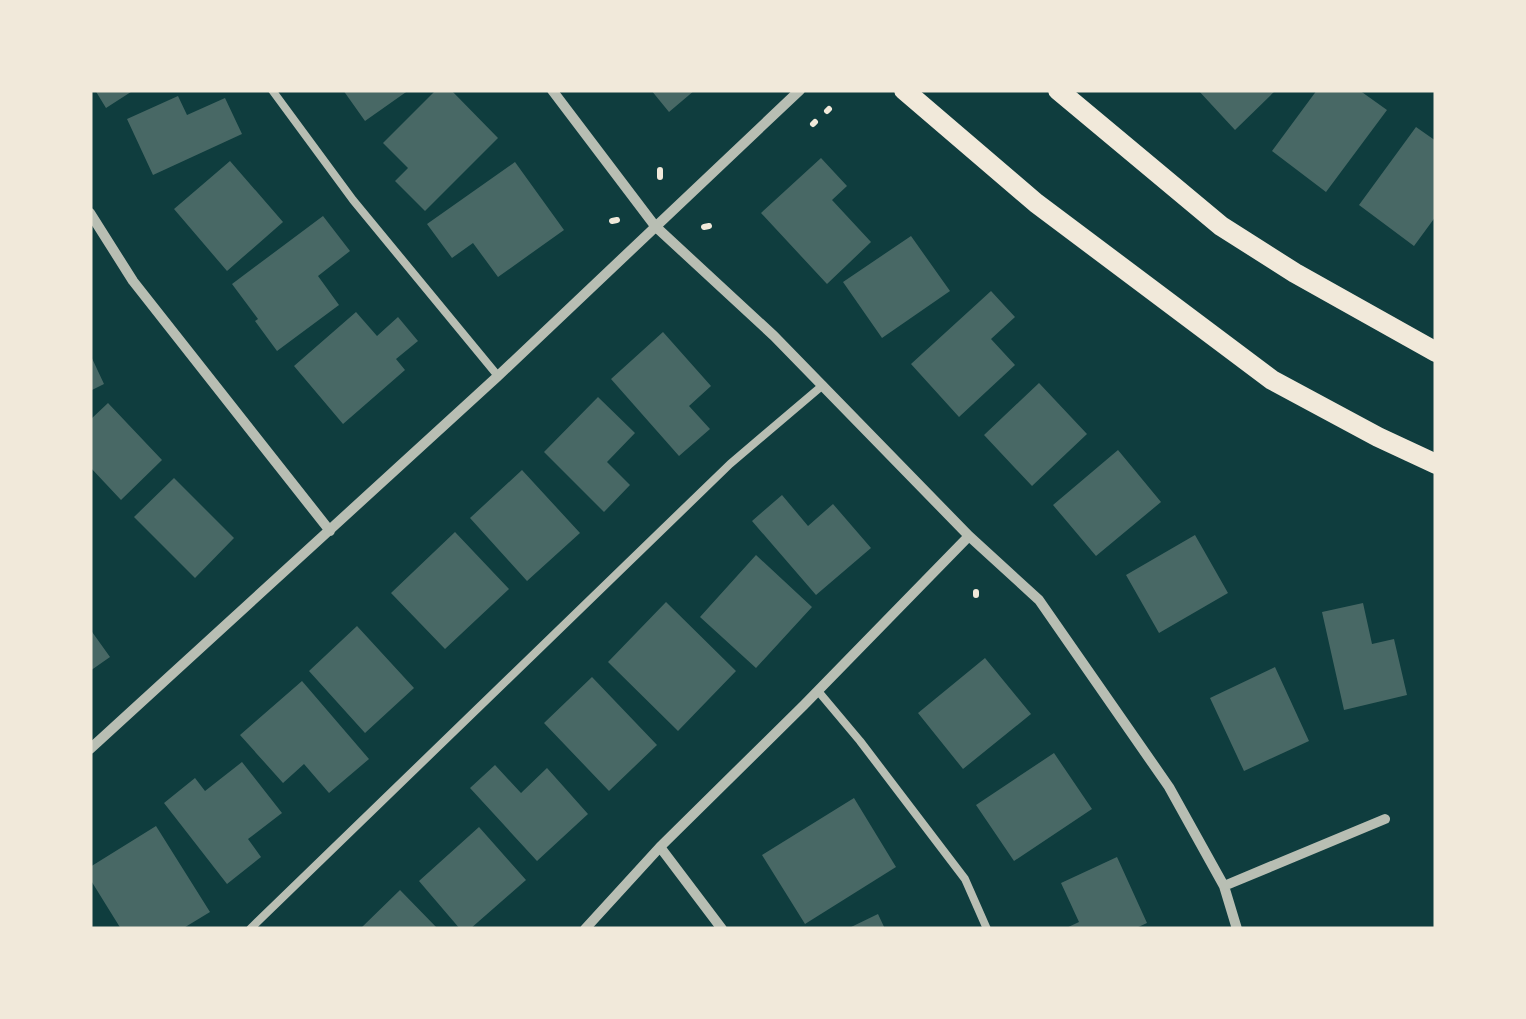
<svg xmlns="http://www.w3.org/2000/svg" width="1526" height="1019" font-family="Montserrat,sans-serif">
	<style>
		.building { fill: #486865 }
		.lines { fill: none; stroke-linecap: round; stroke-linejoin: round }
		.path { stroke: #f1e9da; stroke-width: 6 }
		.service { stroke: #b8beb3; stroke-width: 8 }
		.minor { stroke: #b8beb3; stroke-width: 10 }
		.secondary { stroke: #f1e9da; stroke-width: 20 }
	</style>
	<rect width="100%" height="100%" fill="#0f3d3e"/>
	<path class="building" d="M95,90H134L106,108Z
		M343,90H409L365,121Z
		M436,90H451L498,138L425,211L395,181L408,168L383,143Z
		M651,90H695L669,112Z
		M1198,90H1276L1235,130Z
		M1317,90H1359L1387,110L1326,192L1272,151Z
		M178,96L187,115L225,98L242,134L153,175L127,119Z
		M1416,127L1436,141V216L1414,246L1359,205Z
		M821,158L847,186L832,200L871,242L827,284L761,213Z
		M230,161L283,222L227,271L174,209Z
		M515,162L564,230L498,277L473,243L452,258L427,224Z
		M323,216L350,251L318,276L339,305L277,351L255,321L258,319L232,284Z
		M911,236L950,291L882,338L843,282Z
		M991,291L1015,317L991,339L1015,365L959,417L911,364Z
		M356,312L377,336L398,317L418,341L396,359L405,370L343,424L294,366Z
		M663,332L711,386L689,406L710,429L679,456L611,379Z
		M90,354L104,384L90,391Z
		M1039,383L1087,434L1032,486L984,435Z
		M598,397L635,433L607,462L630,485L604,512L544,452Z
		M108,403L162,460L121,500L90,467V420Z
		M1118,450L1161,502L1096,556L1053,505Z
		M522,470L580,533L527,581L470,518Z
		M174,478L234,538L195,578L134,517Z
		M782,495L808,526L833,504L871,548L816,595L752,521Z
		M455,532L509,589L445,649L391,593Z
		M1195,535L1228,593L1159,633L1126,575Z
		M756,555L812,607L756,668L700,617Z
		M666,602L736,671L678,731L608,662Z
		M1363,603L1372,644L1394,639L1407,695L1344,710L1322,612Z
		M357,626L414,688L365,733L309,671Z
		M90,629L110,657L90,671Z
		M985,658L1031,714L963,769L918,713Z
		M1275,667L1309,741L1244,771L1210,698Z
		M592,677L657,745L609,791L544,723Z
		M302,681L369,759L329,793L304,764L283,783L240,735Z
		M1054,753L1092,809L1014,861L976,805Z
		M242,762L282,813L248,839L261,857L227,884L164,803L195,778L205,791Z
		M495,765L521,793L547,768L588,814L537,861L470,788Z
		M854,798L896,867L805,924L762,855Z
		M156,826L210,912L182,929H121L90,879V867Z
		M479,827L526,880L470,929H460L419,881Z
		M1117,857L1147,923L1134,929H1064L1079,922L1061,883Z
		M400,890L438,929H360Z
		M878,914L885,929H847Z"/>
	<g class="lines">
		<path class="path" d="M827,111L829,109
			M813,124L815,122
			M660,177V170
			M612,221L617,220
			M704,227L709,226
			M976,592V595"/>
		<path class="service" d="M272,90L353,200L498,376
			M818,691L860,741L965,879L987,929
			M250,929L730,464L823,385"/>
		<path class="minor" d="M552,90L655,226L774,336L969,536L1039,600L1169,787L1224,886L1237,929
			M90,213L133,281L330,531
			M90,749L498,376L800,90
			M660,847L722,929
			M1224,886L1385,819
			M585,929L660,847L804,705L969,536"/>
		<path class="secondary" d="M904,90L1036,203L1272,380L1378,437L1436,464
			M1058,90L1221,226L1295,273L1436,352"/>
	</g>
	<rect width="1526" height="1019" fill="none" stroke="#f1e9da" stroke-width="185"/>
</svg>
